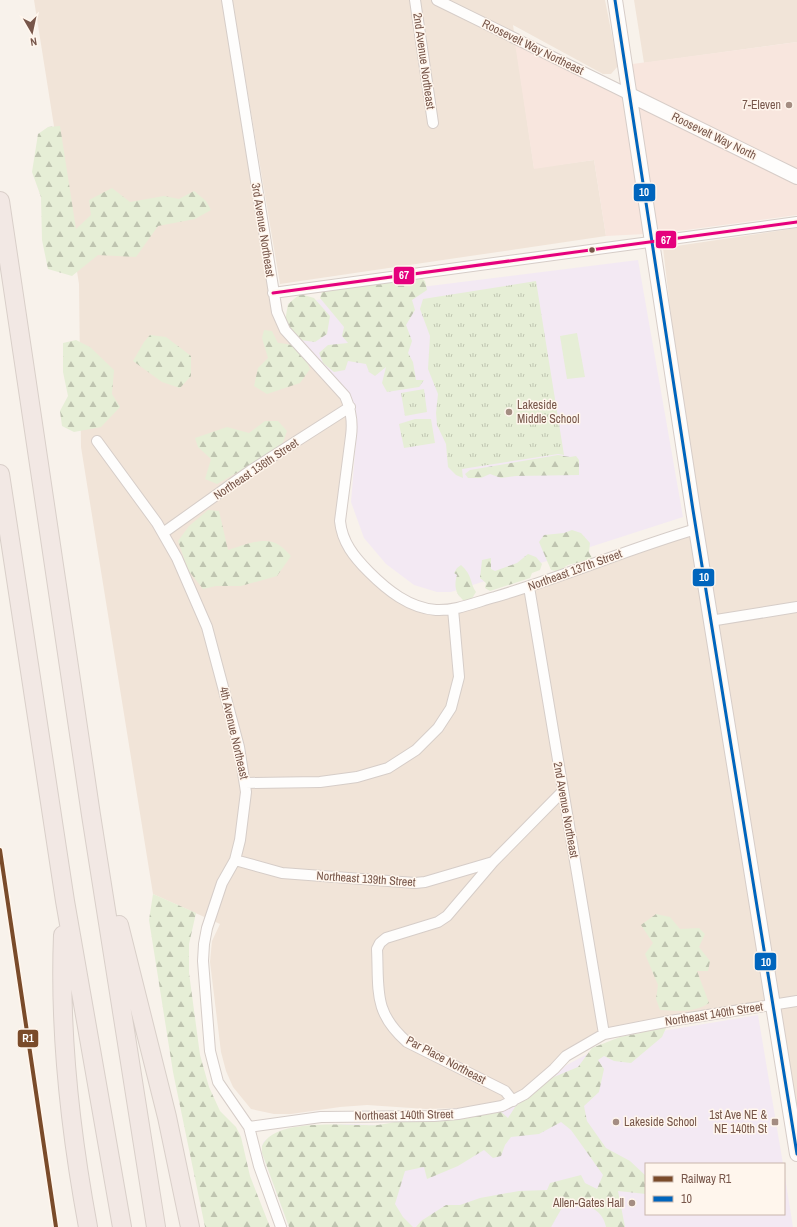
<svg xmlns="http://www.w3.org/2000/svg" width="797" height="1227" font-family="'Archivo Narrow',sans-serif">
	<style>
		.residential { fill: #f1e4d8 }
		.commercial { fill: #f8e6de }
		.education { fill: #f3e9f3 }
		.green { fill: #e6eed6 }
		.forest { fill: url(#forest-firs) }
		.park { fill: url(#park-tufts) }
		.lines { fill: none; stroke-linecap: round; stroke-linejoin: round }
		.street-casing { stroke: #d6cdc8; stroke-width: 12 }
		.secondary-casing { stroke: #d7cdc8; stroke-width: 16 }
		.highway-casing { stroke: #d9cfc9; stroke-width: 20 }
		.street { stroke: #fefdfc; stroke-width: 10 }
		.secondary { stroke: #fefdfc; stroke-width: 14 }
		.highway { stroke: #f2e8e4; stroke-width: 18 }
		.bus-1-casing { stroke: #fff6ed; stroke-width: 6 }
		.bus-2-casing { stroke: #fff6ed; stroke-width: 6 }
		.bus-1 { stroke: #0065bd; stroke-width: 3 }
		.bus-2 { stroke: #e5007d; stroke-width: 3 }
		.rail-1-casing { stroke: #fff6ed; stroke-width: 7 }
		.rail-1 { stroke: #7a4b2a; stroke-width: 4 }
		.poi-dot { fill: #a48d82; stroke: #fff6ed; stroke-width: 1.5 }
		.bus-dot { fill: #77564a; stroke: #fff6ed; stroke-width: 1.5 }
		.labels { text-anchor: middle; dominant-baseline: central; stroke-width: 3; stroke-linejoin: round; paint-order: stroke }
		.street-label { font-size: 12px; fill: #77564a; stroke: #fff6ed }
		.poi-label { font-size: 12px; fill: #77564a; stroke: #fff6ed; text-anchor: end }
		.line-badge { stroke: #fff6ed; stroke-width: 1.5 }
		.badge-label { font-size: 11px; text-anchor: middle; font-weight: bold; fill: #fff }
	</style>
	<defs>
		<pattern id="forest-firs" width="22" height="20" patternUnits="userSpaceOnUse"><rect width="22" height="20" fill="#e6eed6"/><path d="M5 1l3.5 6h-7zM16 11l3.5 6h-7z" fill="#bfc4b0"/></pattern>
		<pattern id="park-tufts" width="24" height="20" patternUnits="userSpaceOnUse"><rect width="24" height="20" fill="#e6eed6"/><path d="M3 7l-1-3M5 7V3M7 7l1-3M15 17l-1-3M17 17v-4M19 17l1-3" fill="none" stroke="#bfc4b0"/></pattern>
	</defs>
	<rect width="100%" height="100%" fill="#f8f2eb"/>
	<path class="residential" d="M34,0H226L277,312L350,407L340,521L364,566L413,605L453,609L696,529L663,248L797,228V1154L773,1004L604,1034L513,1101L459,1108L426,1109L367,1105L340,1107L291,1114H274L251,1109L233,1087L226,1071L221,1052L210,962L212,941L220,924L153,894L81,447L79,284Z
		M232,0H605L618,66L611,74H603L513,25L534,168L594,160L606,236L280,284Z
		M634,0H797V42L644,63Z"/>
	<path class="commercial" d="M514,37L629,95L625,65L797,42V215L664,233L606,236L594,160L534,169Z"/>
	<path class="education" d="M638,260L683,517L451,592H437L414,585L386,564L364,538L351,502L357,429L348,395L303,341L291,317L292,303Z
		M758,1015L783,1164H646V1214H784V1171L793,1227H289L262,1153V1146L264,1141L277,1133L314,1126L348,1124L378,1125L491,1114L519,1103L536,1092L565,1066L600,1047L650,1033Z"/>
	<path class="green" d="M577,333L585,377L567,379L560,336Z"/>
	<path class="forest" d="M60,126L76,229L91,215L89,200L112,188L130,202L164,196L179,199L194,191L206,201L211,210L195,219L158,226L136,257L98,255L72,276L48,269L42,240L41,197L32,172L38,134L48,127Z
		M420,277L425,281L427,290L412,300L415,310L406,325L412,341L408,353L413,362L416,380H424L419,387L387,392L382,383L386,367L375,376L369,372L366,364L348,361L345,370L334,372L323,363L319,353L328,345L348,343L342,336L344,327L320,298L323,289L382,280L401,281Z
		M300,294L314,298L330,316L327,334L315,342L300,340L285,321L288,304Z
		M264,330L272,331L278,343C298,344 303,352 310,369L300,383L267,394L254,386L258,368L268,358L262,338Z
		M150,335L166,337L191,356V376L180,388L162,382L133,361L144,342Z
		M76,340L90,347L114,370L112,394L120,407L101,427L74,432L62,426L60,411L68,396L63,372V343Z
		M265,421H278L287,431L281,448L217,484L205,479L211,459L198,447L195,438L227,427L249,433Z
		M558,455L570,457L576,456L579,460V475L516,476L501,478L490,474L481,478H468L465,474L470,470Z
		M208,510L219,511L228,550C242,546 266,535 279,545C284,548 287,552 291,556L277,576L241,586H216L203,589L188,570L178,541L189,526Z
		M572,530L581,533L590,543L589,552L592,558L586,563C575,562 566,564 559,572L551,570L539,542L544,535L564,533Z
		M528,554L536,557L542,564L540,570L532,573L530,578L490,591L485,588L486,583L480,578L482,560L491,558V569L495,571L517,563Z
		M461,565C473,576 469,581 476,592L471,600H463C455,593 454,585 457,575L454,573L457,568Z
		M153,894L196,913L189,944V973L200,1055L209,1087L220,1111L236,1127L241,1137L250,1176L270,1227H205L173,1072L149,920Z
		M656,914L670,917L680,929L699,928L705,934L699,947L710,961L708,971H697L709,1003C694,1013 678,1011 660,1010L656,999L658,985L645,954L653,943L641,925Z
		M664,1024L666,1028L662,1037L631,1063L614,1061L604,1056L598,1060L604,1069L599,1092L584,1106L587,1121L606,1148L630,1161L646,1176V1194L618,1191L625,1227H606C603,1210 589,1206 574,1201L563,1206L551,1227H416L421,1221L446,1205H460L480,1198L519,1191L547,1190L550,1183L581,1175L585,1183L597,1189L603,1175L571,1130L561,1122L539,1134L511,1137L505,1145L501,1156L493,1158L484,1150L458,1166L427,1179L424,1167L405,1171L395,1204L403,1217L413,1227H289L262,1153V1146C276,1116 350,1127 378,1125C386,1124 394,1122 402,1120C434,1116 467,1113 499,1110L508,1118L515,1107L549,1079L578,1067L592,1048L620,1037L641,1033L651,1027Z"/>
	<path class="park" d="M536,281L564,455L558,454L462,469L463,478L456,475L448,467L446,444L437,425L436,413L438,394L428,369L430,336L420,309L423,299Z
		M424,389L427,412L405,416L401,393Z
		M415,419H431L435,443L404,448L399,424Z"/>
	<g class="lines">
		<g class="street-casing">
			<path id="street" d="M227,0L277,312L285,330L345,396C351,410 353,421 351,436L340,521C342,542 354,557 369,572C387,590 409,608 436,610C456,611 476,602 495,597C563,577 628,549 696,529
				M415,0L433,123
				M437,0L630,95
				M273,293L797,222
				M97,441L157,523L177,558L207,627L239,747L246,792L240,840L235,860L222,883L207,928L204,944L203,961L210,1051L218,1082L249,1127L259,1166L281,1227
				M163,533L250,471L350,407
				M529,587L604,1034
				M710,621L797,607
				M245,783L320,782L357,777L388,768L416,750L438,728L451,708L459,677L453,609
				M235,860L282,873L415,883L425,882L493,862L563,791
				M493,862L447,916L438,922L386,938L380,943L377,949C379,991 373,1012 407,1042L505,1091L513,1101
				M249,1127L321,1117L434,1116L458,1114L502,1106L525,1094L554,1069L566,1056L604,1034L670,1021L797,1001"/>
		</g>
		<g class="secondary-casing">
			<path id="secondary" d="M615,0L693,510L797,1154
				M630,95L797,177"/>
		</g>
		<g class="highway-casing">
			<path id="highway" d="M0,201L91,815L156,1227
				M0,474L65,901L122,1227
				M119,925L167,1117L190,1227
				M63,935C59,1034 70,1130 88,1227"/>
		</g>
		<use href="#street" class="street"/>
		<use href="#secondary" class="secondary"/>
		<use href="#highway" class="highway"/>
		<g class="bus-1-casing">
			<path id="bus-1" d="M615,0L693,510L797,1154"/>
		</g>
		<g class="bus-2-casing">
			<path id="bus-2" d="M273,293L797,222"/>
		</g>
		<use href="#bus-1" class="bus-1"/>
		<use href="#bus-2" class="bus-2"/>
		<g class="rail-1-casing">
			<path id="rail-1" d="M0,850L56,1227"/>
		</g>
		<use href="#rail-1" class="rail-1"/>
	</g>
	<g class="poi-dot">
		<circle cx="789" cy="105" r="4"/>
		<circle cx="509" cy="412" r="4"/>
		<circle cx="616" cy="1122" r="4"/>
		<rect x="771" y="1118" width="8" height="8" rx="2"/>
		<circle cx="632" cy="1203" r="4"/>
	</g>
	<circle class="bus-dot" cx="592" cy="250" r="3.5"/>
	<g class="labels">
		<g class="street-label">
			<text transform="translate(533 47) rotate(26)">Roosevelt Way Northeast</text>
			<text transform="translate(424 61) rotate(82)">2nd Avenue Northeast</text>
			<text transform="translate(714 136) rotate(26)">Roosevelt Way North</text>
			<text transform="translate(263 230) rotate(81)">3rd Avenue Northeast</text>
			<text transform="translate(256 469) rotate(-34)">Northeast 136th Street</text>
			<text transform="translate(575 570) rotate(-20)">Northeast 137th Street</text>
			<text transform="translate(234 733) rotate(77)">4th Avenue Northeast</text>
			<text transform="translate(566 810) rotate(80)">2nd Avenue Northeast</text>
			<text transform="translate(366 879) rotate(4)">Northeast 139th Street</text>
			<text transform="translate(714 1014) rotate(-9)">Northeast 140th Street</text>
			<text transform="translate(446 1060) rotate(28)">Par Place Northeast</text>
			<text transform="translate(404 1115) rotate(-1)">Northeast 140th Street</text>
		</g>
		<g class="poi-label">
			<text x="781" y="105">7-Eleven</text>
			<text x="517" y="405" text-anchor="start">Lakeside<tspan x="517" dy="14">Middle School</tspan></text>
			<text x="767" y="1115">1st Ave NE &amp;<tspan x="767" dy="14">NE 140th St</tspan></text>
			<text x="624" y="1122" text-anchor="start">Lakeside School</text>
			<text x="624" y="1203">Allen-Gates Hall</text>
		</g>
	</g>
	<g class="line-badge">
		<rect x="633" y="183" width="23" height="19" rx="4" fill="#0065bd"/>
		<rect x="655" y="230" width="22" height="19" rx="4" fill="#e5007d"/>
		<rect x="393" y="266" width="22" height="19" rx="4" fill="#e5007d"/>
		<rect x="692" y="568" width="23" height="19" rx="4" fill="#0065bd"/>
		<rect x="754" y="952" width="23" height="19" rx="4" fill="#0065bd"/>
		<rect x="17" y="1029" width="22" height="19" rx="4" fill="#7a4b2a"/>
	</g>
	<g class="badge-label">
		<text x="644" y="196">10</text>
		<text x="666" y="244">67</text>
		<text x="404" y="279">67</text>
		<text x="704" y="581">10</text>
		<text x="766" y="966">10</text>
		<text x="28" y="1042">R1</text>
	</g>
	<rect x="645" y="1163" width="140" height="52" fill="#fff6ed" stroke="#c9b6ac"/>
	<rect x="653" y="1176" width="20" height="6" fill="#7a4b2a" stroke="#c9b6ac"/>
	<text x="681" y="1183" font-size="12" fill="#77564a">Railway R1</text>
	<rect x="653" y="1196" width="20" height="6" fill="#0065bd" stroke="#c9b6ac"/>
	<text x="681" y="1203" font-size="12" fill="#77564a">10</text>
	<g transform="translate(32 32) rotate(171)" stroke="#fff6ed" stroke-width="3" paint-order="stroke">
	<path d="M0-3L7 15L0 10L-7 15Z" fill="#77564a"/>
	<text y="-6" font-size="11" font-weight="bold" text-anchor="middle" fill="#77564a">N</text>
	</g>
</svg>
